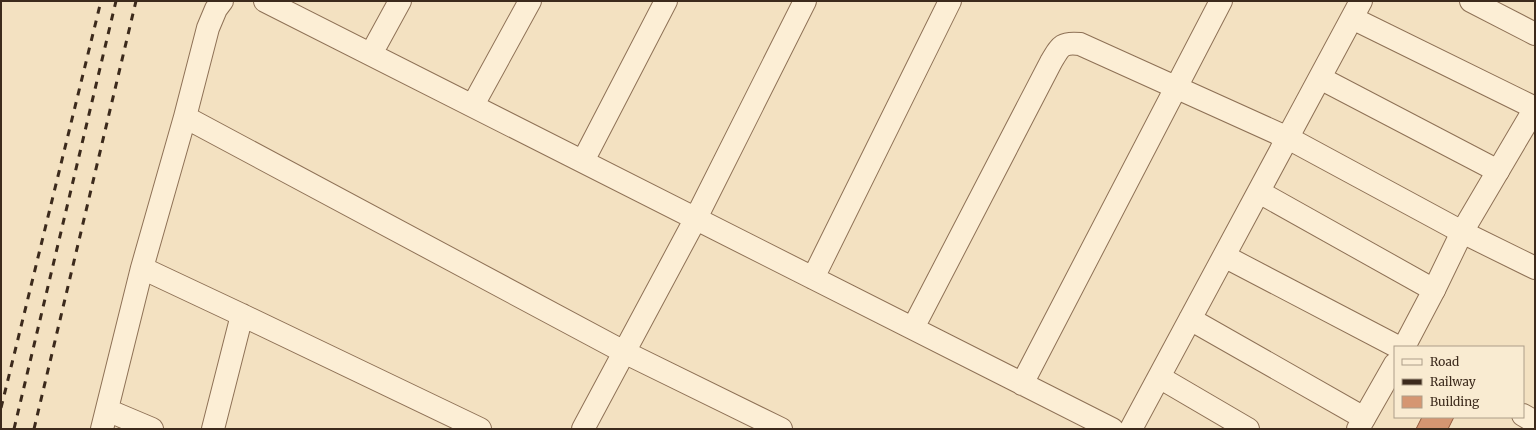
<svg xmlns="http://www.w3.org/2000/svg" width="1536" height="430" font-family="Merriweather,serif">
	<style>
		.building { fill: #d59672; stroke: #905739 }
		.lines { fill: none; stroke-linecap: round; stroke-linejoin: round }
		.minor-casing { stroke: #8e7156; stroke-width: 24 }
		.tertiary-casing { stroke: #8e7156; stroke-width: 24 }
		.minor { stroke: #fceed5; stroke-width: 22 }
		.tertiary { stroke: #fceed5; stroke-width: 22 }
		.rail { stroke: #3c2a1c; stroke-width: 3; stroke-dasharray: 7 7; stroke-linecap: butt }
	</style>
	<rect width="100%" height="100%" fill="#f3e1c1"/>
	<path class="building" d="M1422,417H1454L1448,429H1416Z"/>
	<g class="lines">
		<g class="minor-casing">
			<path id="minor" d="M222,1L216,9L208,28L185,117L624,352L781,429
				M265,1L1112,429
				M1471,1L1535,34
				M1352,18L1535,108
				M371,54L400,1
				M1320,78L1498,171
				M473,105L530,1
				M583,161L666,1
				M1259,192L1434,290
				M1224,256L1398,347
				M142,268L242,315L480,429
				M813,278L950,1
				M1190,319L1364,418
				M913,328L1051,62C1060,47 1061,42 1080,44L1288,138L1462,232L1535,268
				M1159,377L1248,429
				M1022,384L1221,1
				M107,410L152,429
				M1523,415L1535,422
				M102,429L142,268L185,117
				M213,429L242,315
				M583,429L696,218L805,1
				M1131,429L1361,1"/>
		</g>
		<g class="tertiary-casing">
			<path id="tertiary" d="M1404,347L1434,290L1462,232L1535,108
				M1358,429L1395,364"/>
		</g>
		<use href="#minor" class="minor"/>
		<use href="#tertiary" class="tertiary"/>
		<path class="rail" d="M1,408L101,1
			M14,429L116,1
			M34,429L136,1"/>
	</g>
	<rect width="1536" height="430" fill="none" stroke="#3c2a1c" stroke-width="4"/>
	<rect x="1394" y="346" width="130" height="72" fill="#f9ebd1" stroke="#ad9e89"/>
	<rect x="1402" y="359" width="20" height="6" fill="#fceed5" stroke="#ad9e89"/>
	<text x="1430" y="366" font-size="12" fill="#3c2a1c">Road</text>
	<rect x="1402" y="379" width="20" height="6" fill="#3c2a1c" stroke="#ad9e89"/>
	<text x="1430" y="386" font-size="12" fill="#3c2a1c">Railway</text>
	<rect x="1402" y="396" width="20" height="12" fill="#d59672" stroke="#ad9e89"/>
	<text x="1430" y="406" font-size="12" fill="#3c2a1c">Building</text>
</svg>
